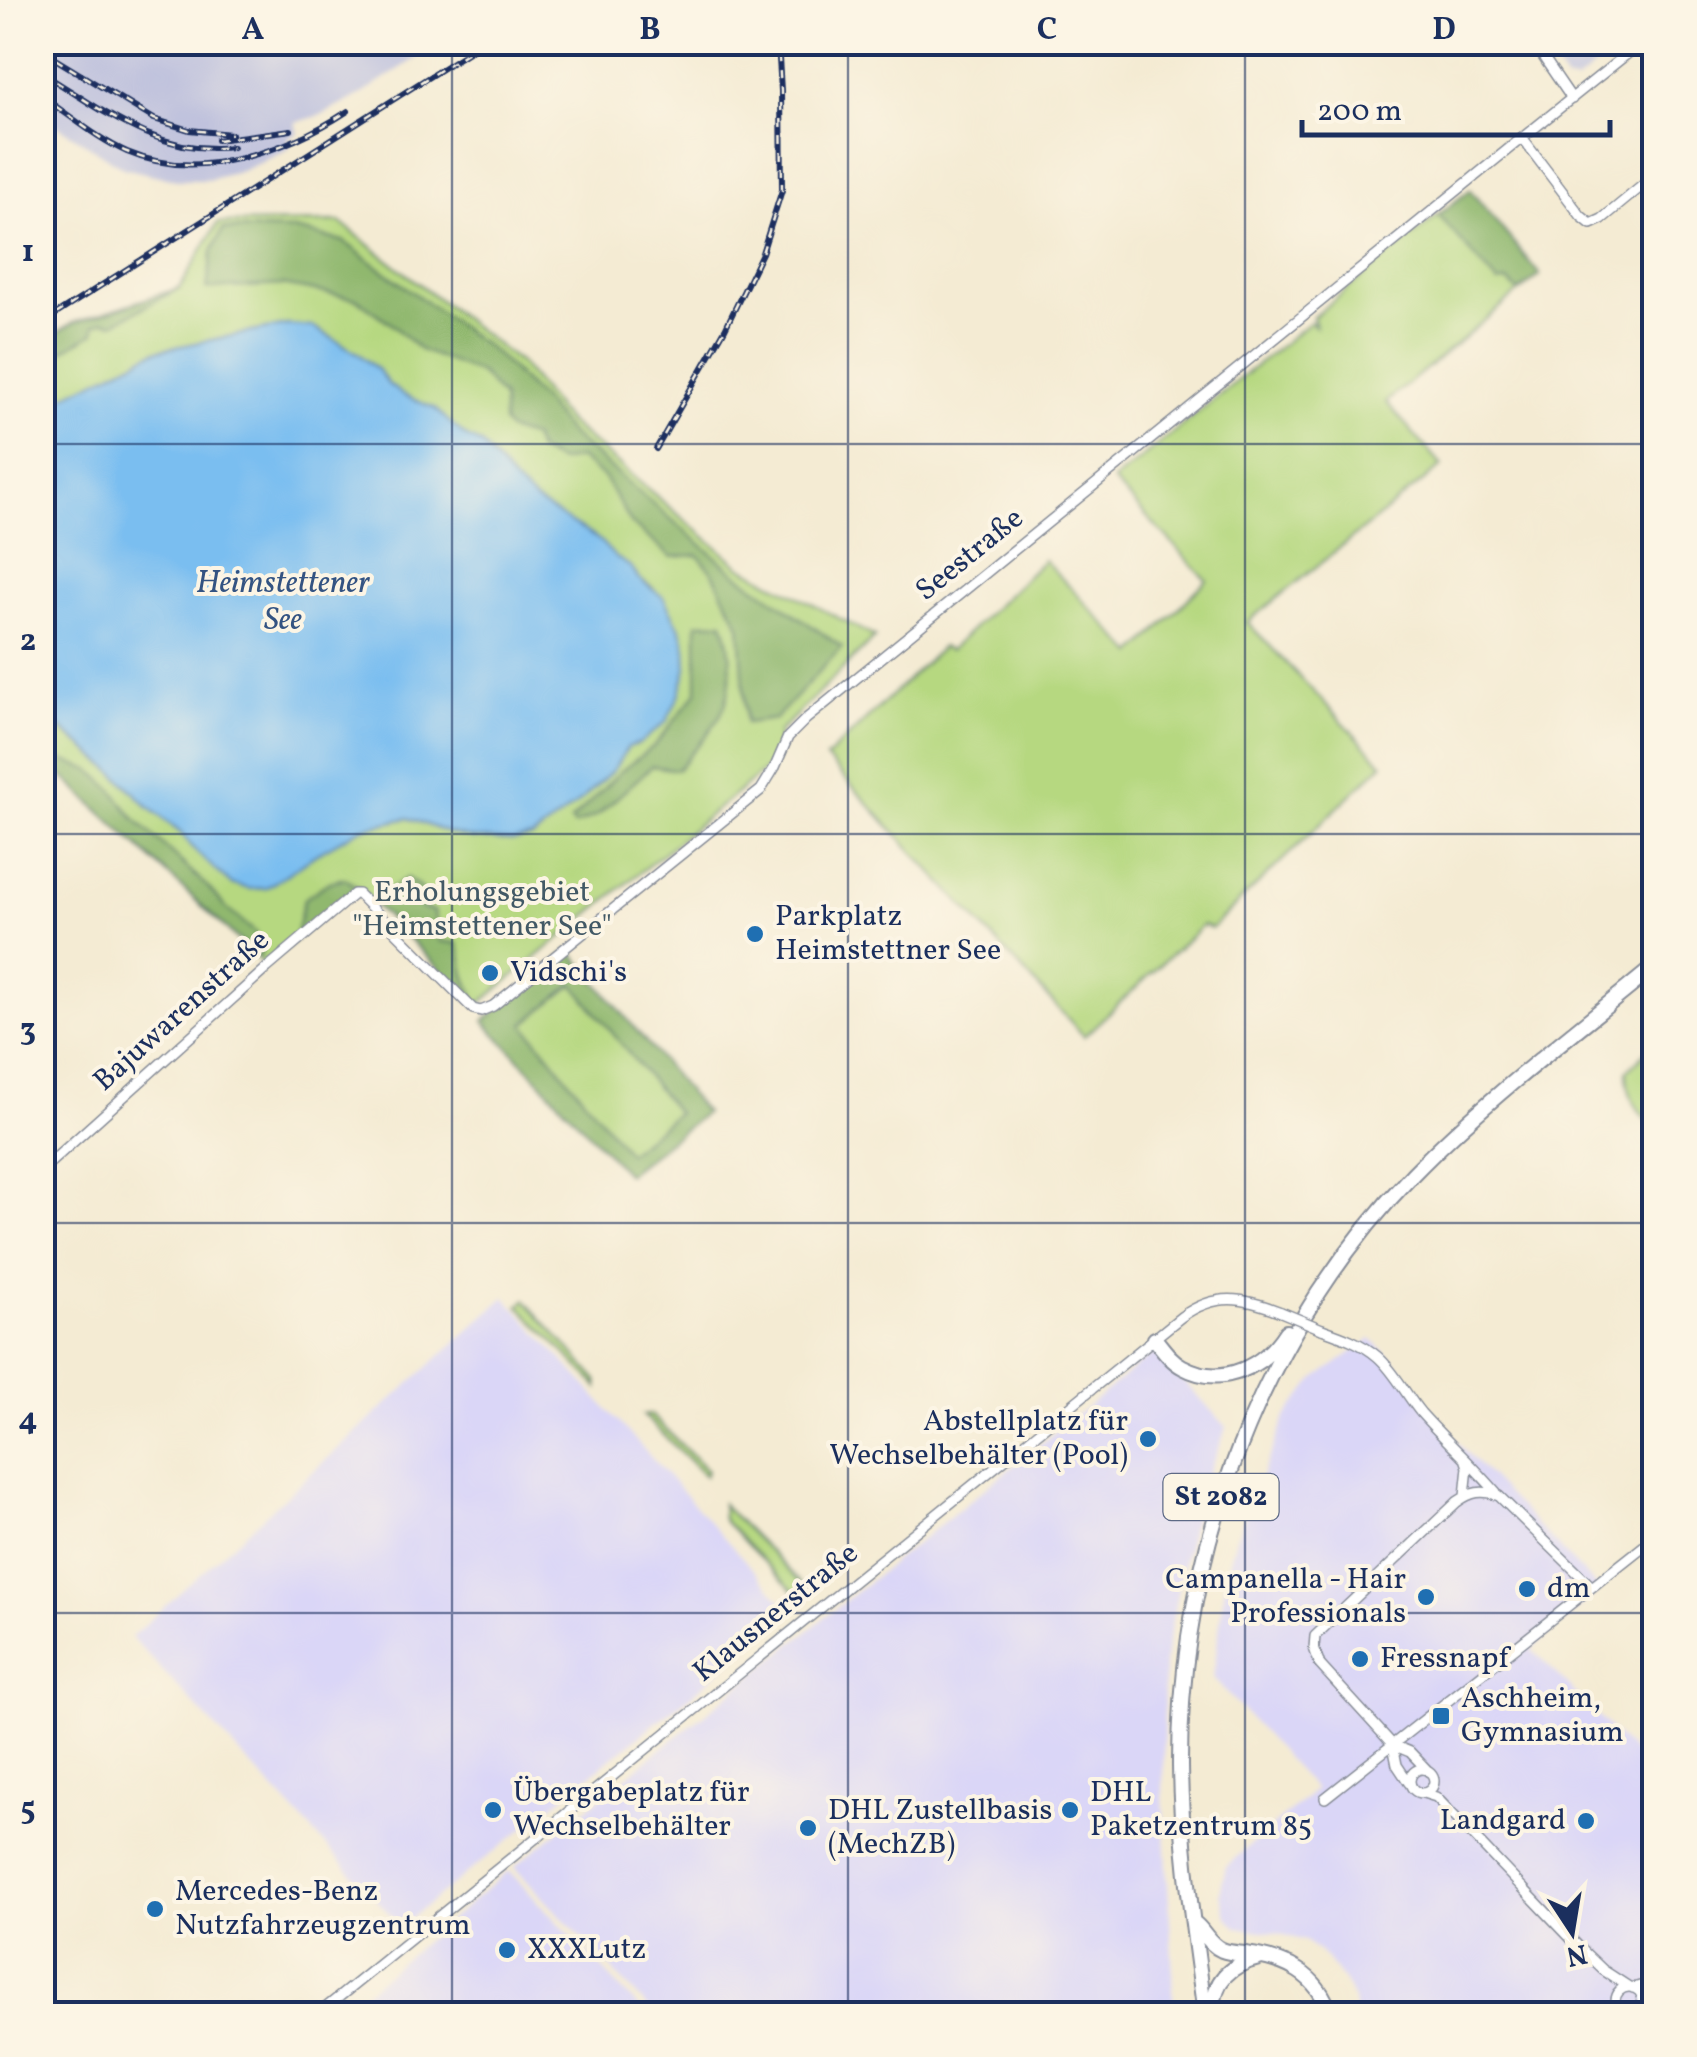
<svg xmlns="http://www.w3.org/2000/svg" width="1697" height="2057" font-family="Vollkorn,serif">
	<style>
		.built { fill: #dad6f7 }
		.industrial { fill: #c0c2dd }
		.green { fill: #b6d880; stroke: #68846f; stroke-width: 2.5 }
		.forest { fill: #90b86e; stroke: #567466; stroke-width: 2.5; fill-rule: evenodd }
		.water { fill: #7abef0; stroke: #4a76a7; stroke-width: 2.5 }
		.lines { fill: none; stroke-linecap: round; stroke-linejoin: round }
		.street-casing { stroke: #888d98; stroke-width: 12 }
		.primary-casing { stroke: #888d98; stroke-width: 18 }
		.street { stroke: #fff; stroke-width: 9 }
		.primary { stroke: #fff; stroke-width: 14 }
		.rail-casing { stroke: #1b2f5e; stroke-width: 6 }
		.rail { stroke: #fcf5e5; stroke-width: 2.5; stroke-dasharray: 8; stroke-linecap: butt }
		.street-bridge-casing { stroke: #888d98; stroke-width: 12; stroke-linecap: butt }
		.street-bridge { stroke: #fff; stroke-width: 9 }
		.grid { fill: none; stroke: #1b2f5e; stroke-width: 2.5; stroke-opacity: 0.55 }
		.poi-dot { fill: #1f6fb2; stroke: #fcf5e5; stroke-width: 4 }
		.labels { text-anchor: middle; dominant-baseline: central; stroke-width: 8; stroke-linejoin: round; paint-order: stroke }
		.shield { fill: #fcf5e5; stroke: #5e6a86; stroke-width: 2.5 }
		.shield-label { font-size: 28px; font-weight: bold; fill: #1b2f5e }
		.street-label { font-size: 30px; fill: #1b2f5e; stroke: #fcf5e5 }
		.park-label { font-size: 30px; fill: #425966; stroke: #fcf5e5 }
		.poi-label { font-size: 30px; fill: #1b2f5e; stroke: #fcf5e5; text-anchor: start }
		.water-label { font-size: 32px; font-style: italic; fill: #335382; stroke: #fcf5e5 }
		.neatline { fill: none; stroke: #1b2f5e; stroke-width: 4 }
		.grid-label { font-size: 32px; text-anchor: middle; font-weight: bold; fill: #1b2f5e }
	</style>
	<rect width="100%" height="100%" fill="#fcf5e5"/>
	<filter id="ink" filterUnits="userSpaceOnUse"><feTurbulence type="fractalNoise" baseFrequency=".01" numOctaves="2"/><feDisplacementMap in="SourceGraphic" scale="20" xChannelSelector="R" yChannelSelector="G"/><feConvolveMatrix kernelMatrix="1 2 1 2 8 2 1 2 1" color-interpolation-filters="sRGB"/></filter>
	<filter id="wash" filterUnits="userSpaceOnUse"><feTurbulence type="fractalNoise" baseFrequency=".0048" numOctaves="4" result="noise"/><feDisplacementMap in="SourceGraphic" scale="40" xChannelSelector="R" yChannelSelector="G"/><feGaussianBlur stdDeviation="2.25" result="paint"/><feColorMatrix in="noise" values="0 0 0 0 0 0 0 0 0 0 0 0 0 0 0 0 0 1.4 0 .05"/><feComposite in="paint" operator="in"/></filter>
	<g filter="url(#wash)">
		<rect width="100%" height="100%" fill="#f4ebd3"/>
		<path class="built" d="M505,1297L790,1610L697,1690L401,1926L131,1637Z
			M1371,1339L1403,1370L1418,1398L1471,1457L1600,1590L1532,1649L1654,1774V2014H1355L1353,2000L1345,1982L1321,1953L1305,1941L1281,1934L1237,1927L1227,1916L1220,1893L1226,1866L1315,1790L1213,1678L1226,1575L1236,1538L1285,1418L1314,1380Z
			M1155,1352L1227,1427L1199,1496L1181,1573L1164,1663L1163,1797L1173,1974V2014H654L514,1867Z
			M509,1871L645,2014H339L508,1871Z"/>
		<path class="industrial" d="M43,42H439V43L362,94L324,114L295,123L298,133L287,138L290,148L244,170L208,180H176L123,168L43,116Z
			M1540,43H1624L1576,82L1566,81Z"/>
		<path class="green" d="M1438,215L1498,283L1508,281L1519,292L1386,402L1442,466L1247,622L1383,764L1214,926L1211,928L1203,925L1084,1036L826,758L942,647L950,650L1044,560L1134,654L1207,580L1113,481L1310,322L1315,326L1313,317Z
			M340,222L520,363L569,423L740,566L875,637L779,732L777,755L772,764L477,1006L357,887L265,965L43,758L42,713L116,774L149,807L182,834L198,854L250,889L266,888L321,851L362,828L408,818L449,833L472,838L513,841L533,837L577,804L613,770L628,747L640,743L653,588L638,578L631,567L615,557L599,540L535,501L514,482L481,444L465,436L433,408L403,395L388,384L379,371L359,354L314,327L287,325L156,351L43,407V342L73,323L180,288L218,223Z
			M574,984L678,1113L627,1154L523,1024Z
			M1654,1044V1116L1647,1121C1635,1107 1626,1090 1627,1071Z
			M525,1300L597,1380L598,1387L519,1306Z
			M643,1415H651L707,1470L705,1476Z
			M722,1504L811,1593L802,1600L723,1520Z"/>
		<path class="forest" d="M1470,190L1540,275L1519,292L1508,281L1498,283L1438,215Z
			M223,229L294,230L343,241L495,353L543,401L569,433L734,572L842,647L775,719L746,723L740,626L713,573L698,555L671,557L631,523L604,478L579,458L559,462L538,451L533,438L508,430L503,423V398L480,373L420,350L390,323L357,299L283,285L207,289L212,251Z
			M180,288L114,323L104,321L95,325L94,333L43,362V342L73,323Z
			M723,622C733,648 734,690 721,714C710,734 691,752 677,770L652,766L598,815L574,826L571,821L621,771L655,745L697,692V623Z
			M43,736L62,760L91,770L112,789L134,818L206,885L226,908L255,932L262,953L258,958L43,758Z
			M345,878L357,887L295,939L304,899L329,882Z
			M407,878L423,890L421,908L434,911L440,941L457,943C463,955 462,968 467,980C471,989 474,996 477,1006L370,900Z
			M570,950L705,1113L627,1174L484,1021ZM573,984L677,1113L628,1153L524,1024Z"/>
		<path class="water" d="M287,325L313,327L359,354L379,371L388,384L403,395L434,408L465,436L481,444L514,482L535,501L599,540L615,557L631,567L638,578L663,597L681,630L686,647L687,668L679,696L666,722L640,743L628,747L613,770L577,804L533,837L513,841L472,838L449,833L408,818L362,828L321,851L266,888L250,889L231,884L198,854L182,834L149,807L116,774L43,713V407L156,351Z"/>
	</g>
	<g filter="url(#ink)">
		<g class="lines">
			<g class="street-casing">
				<path id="street" d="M1533,42L1572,99
					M1522,138L1581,216L1591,224L1602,219L1654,176
					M42,1170L267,968L354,894H358L473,1009L481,1011L493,1006L761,790L775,767L788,737L806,719L1522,138L1642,42
					M1322,1329C1342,1336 1362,1343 1378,1357C1395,1372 1406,1395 1421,1413C1445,1440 1472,1464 1496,1492
					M1465,1496L1468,1467L1466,1461
					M1393,1745L1397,1765L1409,1783
					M1410 1781a12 12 0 1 1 24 0a12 12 0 1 1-24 0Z
					M1429,1772L1410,1752L1393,1745L1320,1665L1314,1648L1315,1636L1457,1502C1471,1492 1482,1489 1499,1496L1592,1587
					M1423,1793L1436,1797L1581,1949L1603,1970L1629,1987
					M1325,1798L1654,1538
					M1615 2001a14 14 0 1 1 28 0a14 14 0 1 1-28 0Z
					M1633,1988L1654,1982
					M1642,2003L1654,1995
					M318,2014L1181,1317C1216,1292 1243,1297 1281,1312"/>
			</g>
			<g class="primary-casing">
				<path id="primary" d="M1155,1339C1163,1349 1171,1361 1183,1367C1222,1388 1264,1367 1286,1332
					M1194,1923C1205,1931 1208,1944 1222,1950C1230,1953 1237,1953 1245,1954C1285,1959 1318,1973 1330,2014
					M1205,2014C1194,1932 1181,1849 1180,1766C1179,1549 1262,1331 1413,1174C1487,1098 1573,1034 1654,967
					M1214,2014C1211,1982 1229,1965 1259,1958"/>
			</g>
			<use href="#street" class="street"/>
			<use href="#primary" class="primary"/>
			<g class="rail-casing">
				<path id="rail" d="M42,51L154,119L189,130L231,134
					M42,73C103,110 158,156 233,147
					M42,97C70,115 97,139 127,152C199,183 287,151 348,111
					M217,140L291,130
					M42,323L484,42
					M656,449L725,329L762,253L782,190L781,91L778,42"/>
			</g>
			<use href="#rail" class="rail"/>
			<g class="street-bridge-casing">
				<path id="street-bridge" d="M1281,1312L1322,1329"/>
			</g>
			<use href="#street-bridge" class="street-bridge"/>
		</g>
	</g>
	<path class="grid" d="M452,42V2014M848,42V2014M1245,42V2014M42,444H1654M42,834H1654M42,1223H1654M42,1613H1654"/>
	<g class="poi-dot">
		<circle cx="755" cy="934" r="10"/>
		<circle cx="490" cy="973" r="10"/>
		<circle cx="1148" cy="1439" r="10"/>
		<circle cx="1527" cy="1589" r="10"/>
		<circle cx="1426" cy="1597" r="10"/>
		<circle cx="1360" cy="1659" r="10"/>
		<rect x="1431" y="1706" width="20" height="20" rx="5"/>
		<circle cx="493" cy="1810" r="10"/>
		<circle cx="1070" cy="1810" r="10"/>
		<circle cx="1586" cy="1821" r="10"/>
		<circle cx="808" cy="1828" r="10"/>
		<circle cx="155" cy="1909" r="10"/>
		<circle cx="507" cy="1950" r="10"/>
	</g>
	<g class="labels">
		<rect class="shield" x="1163.5" y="1474" width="115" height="46" rx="8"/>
		<g class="shield-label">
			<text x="1221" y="1497">St 2082</text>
		</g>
		<g class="street-label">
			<text transform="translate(970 555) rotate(-39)">Seestraße</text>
			<text transform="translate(182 1011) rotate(-42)">Bajuwarenstraße</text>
			<text transform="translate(776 1613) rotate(-39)">Klausnerstraße</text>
		</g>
		<g class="park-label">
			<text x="482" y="893">Erholungsgebiet<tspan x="482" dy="34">"Heimstettener See"</tspan></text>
		</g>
		<g class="poi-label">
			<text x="775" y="917">Parkplatz<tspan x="775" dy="34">Heimstettner See</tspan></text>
			<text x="510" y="973">Vidschi's</text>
			<text x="1128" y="1422" text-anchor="end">Abstellplatz für<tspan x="1128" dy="34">Wechselbehälter (Pool)</tspan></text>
			<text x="1406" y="1580" text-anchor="end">Campanella - Hair<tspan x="1406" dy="34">Professionals</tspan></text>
			<text x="1547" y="1589">dm</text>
			<text x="1380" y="1659">Fressnapf</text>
			<text x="1461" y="1699">Aschheim,<tspan x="1461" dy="34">Gymnasium</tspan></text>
			<text x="513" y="1793">Übergabeplatz für<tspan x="513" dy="34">Wechselbehälter</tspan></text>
			<text x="1090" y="1793">DHL<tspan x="1090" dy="34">Paketzentrum 85</tspan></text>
			<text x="828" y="1811">DHL Zustellbasis<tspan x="828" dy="34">(MechZB)</tspan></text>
			<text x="1566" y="1821" text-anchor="end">Landgard</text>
			<text x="175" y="1892">Mercedes-Benz<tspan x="175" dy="34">Nutzfahrzeugzentrum</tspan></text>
			<text x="527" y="1950">XXXLutz</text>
		</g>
		<g class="water-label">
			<text x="283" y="584">Heimstettener<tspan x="283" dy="37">See</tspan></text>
		</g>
	</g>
	<rect width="1697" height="2057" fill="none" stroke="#fcf5e5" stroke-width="110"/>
	<g transform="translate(1572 1932) rotate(168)" stroke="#fcf5e5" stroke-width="8" paint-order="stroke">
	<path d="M0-8L18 38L0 25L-18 38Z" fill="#1b2f5e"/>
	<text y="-15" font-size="28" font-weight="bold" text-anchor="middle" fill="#1b2f5e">N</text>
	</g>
	<path d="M1302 120v15h308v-15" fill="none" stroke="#1b2f5e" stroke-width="5"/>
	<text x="1317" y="120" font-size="30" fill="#1b2f5e" stroke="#fcf5e5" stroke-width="8" paint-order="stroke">200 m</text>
	<rect x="55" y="55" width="1587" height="1947" class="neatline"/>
	<g class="grid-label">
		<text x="253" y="39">A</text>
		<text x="650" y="39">B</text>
		<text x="1047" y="39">C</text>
		<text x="1444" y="39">D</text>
		<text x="28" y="261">1</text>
		<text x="28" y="650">2</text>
		<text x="28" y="1040">3</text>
		<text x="28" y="1429">4</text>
		<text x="28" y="1819">5</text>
	</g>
</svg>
